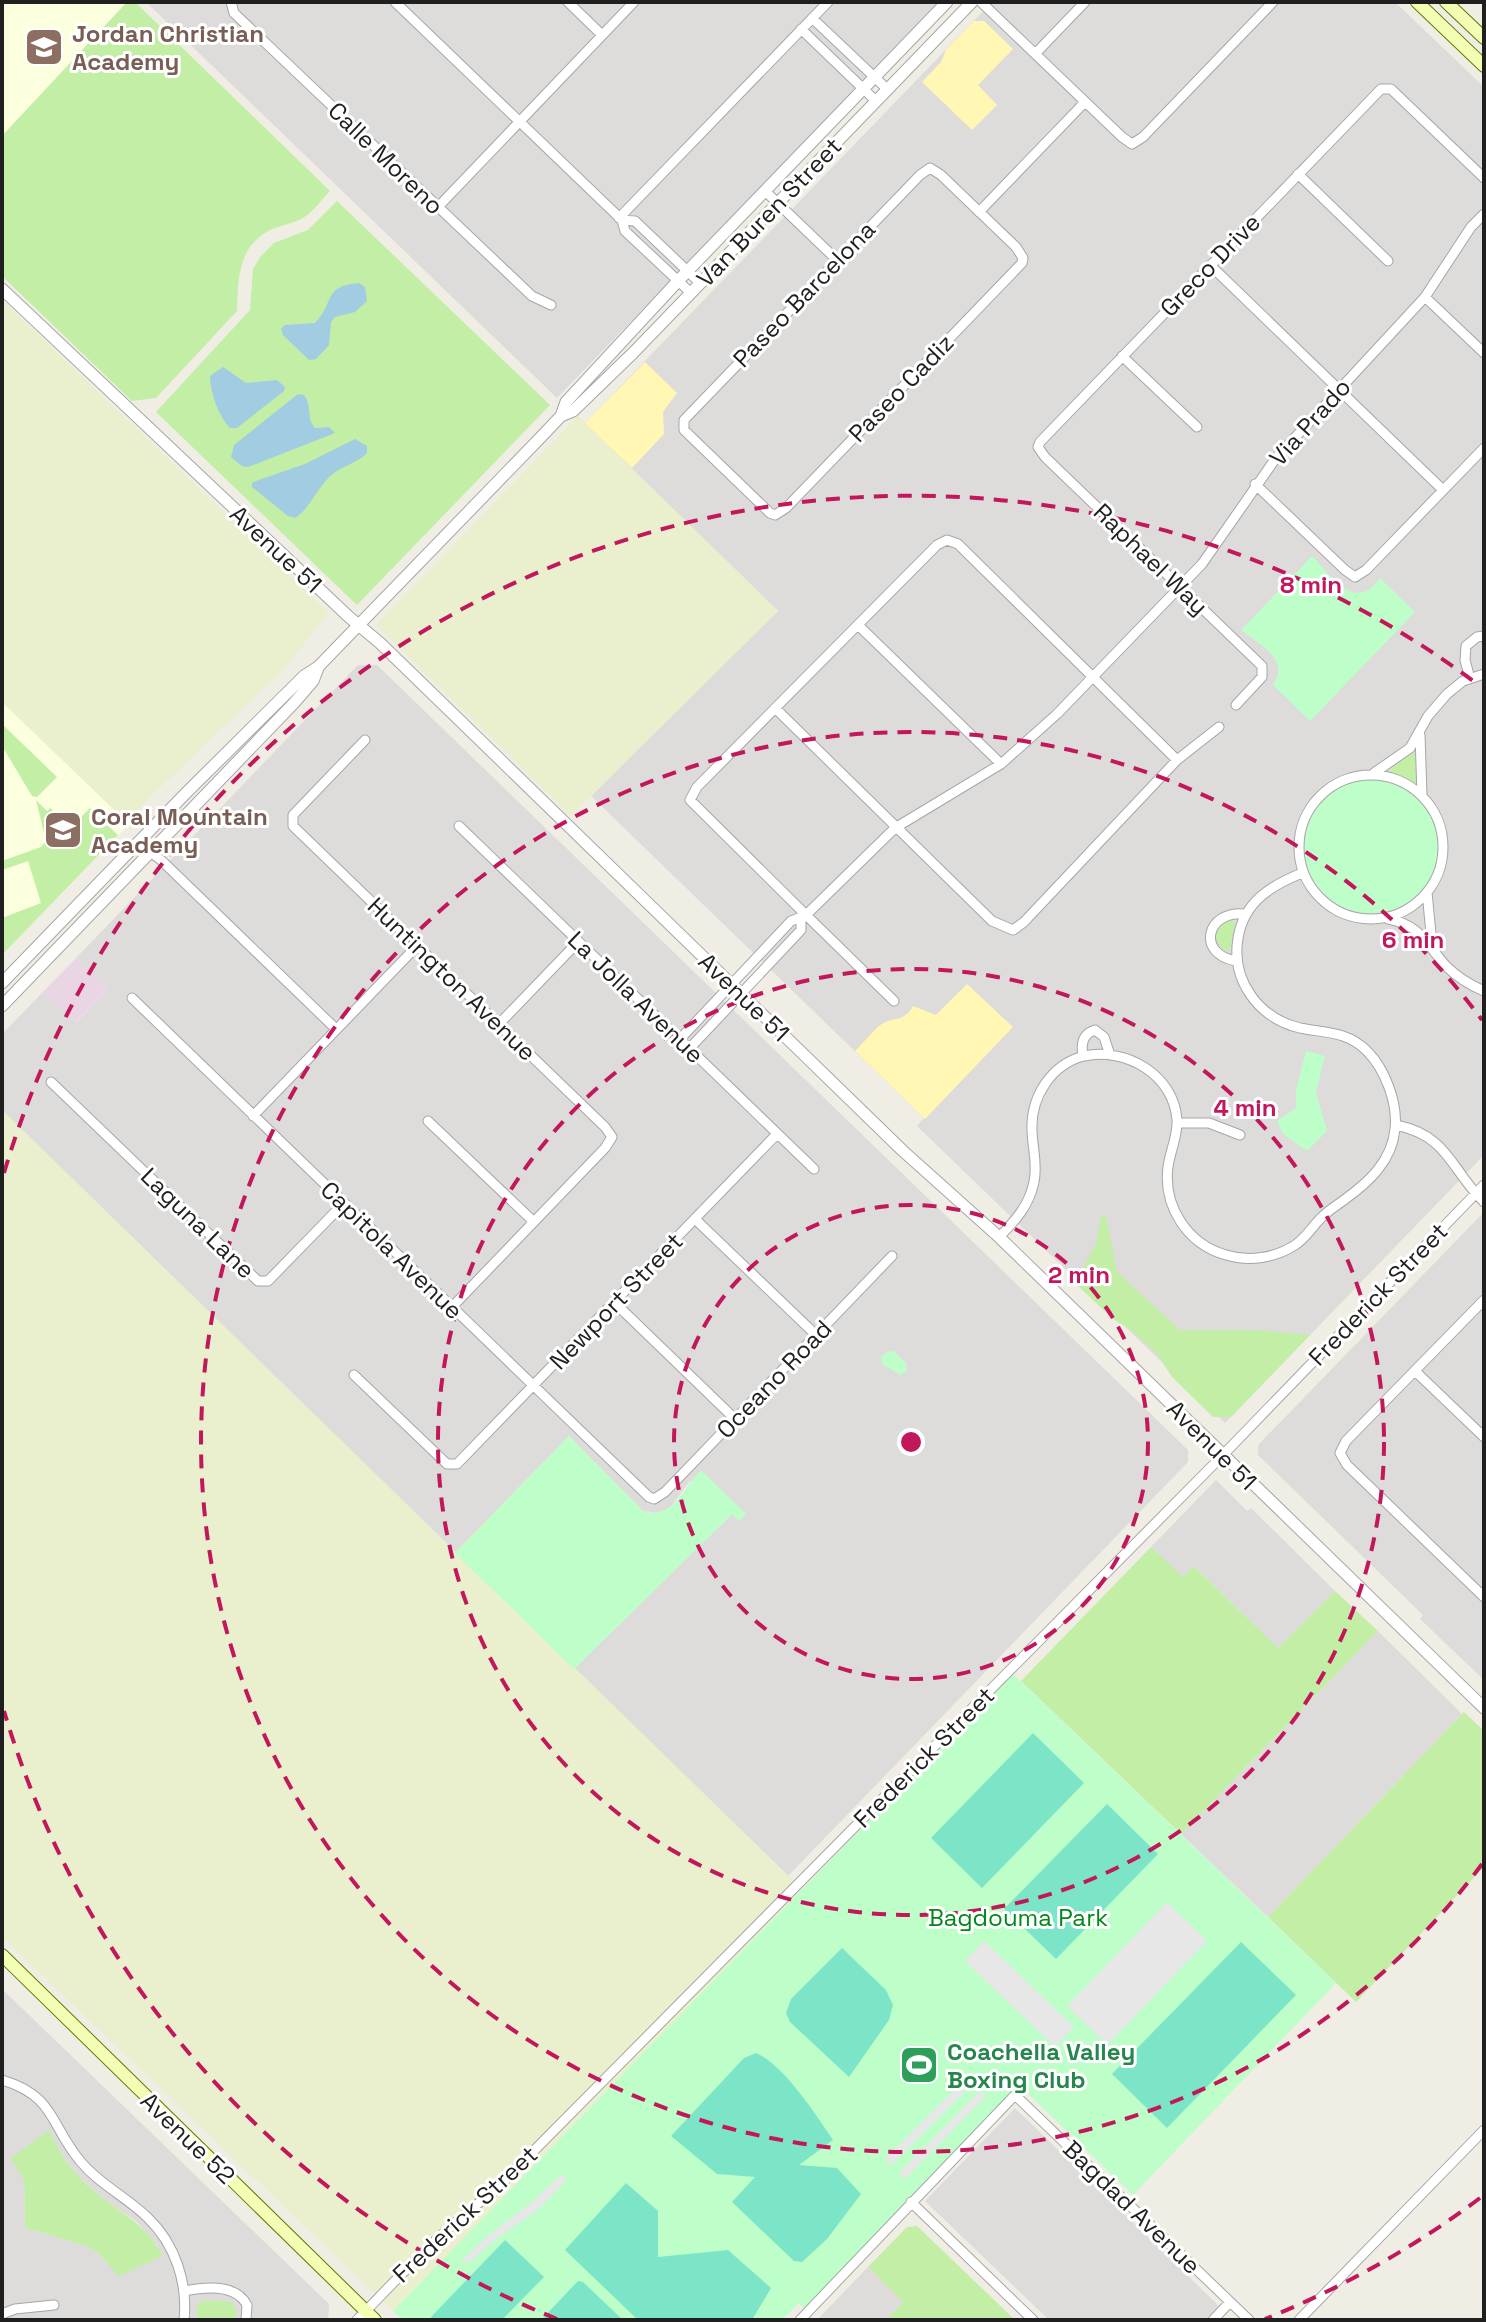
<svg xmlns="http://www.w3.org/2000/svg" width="1486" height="2322" font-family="'Space Grotesk',sans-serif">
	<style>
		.residential { fill: #dddcdb; fill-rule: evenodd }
		.industrial { fill: #ead5e4 }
		.education { fill: #fcffde }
		.farmland { fill: #eaf0ce }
		.grass { fill: #c2eea6 }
		.sand { fill: #fff7b3 }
		.park { fill: #bdfec9 }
		.pitch { fill: #7ce5c7 }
		.parking { fill: #e7e7e7 }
		.water { fill: #a1cce1 }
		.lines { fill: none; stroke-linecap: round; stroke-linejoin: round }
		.minor-casing { stroke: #a6a6a6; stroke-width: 11 }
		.tertiary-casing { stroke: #a6a6a6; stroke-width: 13 }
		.secondary-casing { stroke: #617b00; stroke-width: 14 }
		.minor { stroke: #fff; stroke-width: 9 }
		.tertiary { stroke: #fff; stroke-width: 11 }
		.secondary { stroke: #f3feb4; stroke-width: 12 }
		.ring { fill: none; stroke: #c2185b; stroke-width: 4; stroke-dasharray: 14 10 }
		.labels { text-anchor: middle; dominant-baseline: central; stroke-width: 6; stroke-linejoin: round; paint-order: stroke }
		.education-label { font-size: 24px; font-weight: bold; fill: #785e54; stroke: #fff; text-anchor: start }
		.street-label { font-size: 24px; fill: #1f1f1f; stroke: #fff }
		.park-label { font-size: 24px; fill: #03861b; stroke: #fff }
		.leisure-label { font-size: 24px; font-weight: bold; fill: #27864d; stroke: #fff; text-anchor: start }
		.centre { fill: #c2185b; stroke: #fff; stroke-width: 4 }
		.ring-label { font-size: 24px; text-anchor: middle; font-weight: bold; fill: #c2185b; stroke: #fff; stroke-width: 6; stroke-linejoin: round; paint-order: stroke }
	</style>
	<rect width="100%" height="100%" fill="#f0ede4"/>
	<path class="residential" d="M146,2H939L557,398Z
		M992,2H1395L1484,87V1155L1225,1423L917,1126L924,1118L591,796L778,611L585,423Z
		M358,665H377L1188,1450V1462L788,1876L574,1669L732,1514L739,1520L745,1513L690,1481L669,1509L656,1513L643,1511L569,1436L455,1553L2,1110V1034L43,992L76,1022L108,989L76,958Z
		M1484,1212V1680L1420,1619L1423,1615L1258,1455V1445Z
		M1216,1480L1247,1511L1251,1508L1335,1591L1278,1648L1194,1566L1183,1578L1151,1547Z
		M1378,1631L1462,1714L1268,1917L1181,1834Z
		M2,1989L329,2304L328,2320H2ZM49,2130L58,2150L78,2176L102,2198L137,2222L157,2246L119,2275L97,2252L84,2245L25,2228L24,2180Z
		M1015,2108L1219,2306L1205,2320H1049L925,2201Z
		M868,2267L904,2302L886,2320H817Z"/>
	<path class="industrial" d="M76,958L108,989L75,1022L43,992Z"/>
	<path class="education" d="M2,2H127L2,136Z
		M2,702L129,824L2,955Z"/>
	<path class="farmland" d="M2,300L329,613L284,669L144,803L129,824L2,702Z
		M578,416L778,611L571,816L376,625Z
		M2,1110L802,1889L393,2311L2,1937Z"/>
	<path class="grass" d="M127,2H135L330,191C322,199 313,212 303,218C291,225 273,226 262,235C237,253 238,284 237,311L156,398L132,401L2,276V136Z
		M337,201L550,405L357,605L156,412L250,310L253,269L260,257L274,243L308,230Z
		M2,724L57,777L37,797L32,796L2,746Z
		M1410,752L1415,754L1416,782L1414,785L1388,772Z
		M36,800L47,811L50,808L71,827L90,808L118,835L2,955V918L41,903L28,861L2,870V861L41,847L46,841Z
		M1232,920L1235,924L1230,949L1225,952L1216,940V933L1224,922Z
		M1101,1216H1106L1117,1272L1180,1330H1257L1310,1335L1231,1417H1213L1172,1377L1157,1354L1131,1330L1113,1319L1075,1283L1096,1244Z
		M1151,1547L1183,1577L1194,1566L1278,1648L1335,1591L1378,1631L1181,1834L1021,1681Z
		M1464,1712L1484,1731V1867L1356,2002L1268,1917Z
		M49,2130C59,2154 74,2174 94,2191C123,2215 143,2221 163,2256L119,2276L97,2252L84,2245L25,2228L24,2180L11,2158Z
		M917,2226L1015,2320H886L903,2302L868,2267L907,2227Z
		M204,2300L232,2302L237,2311L235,2318L198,2320L196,2307Z"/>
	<path class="sand" d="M974,21H984L1013,49L978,85L997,105L972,130L922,82L941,62L946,50Z
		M645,362L677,393L663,412L664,434L632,468L585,423Z
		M967,984L1013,1027L925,1119L855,1051C863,1043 871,1033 879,1026C893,1015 903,1024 913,1006L936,1015Z"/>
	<path class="park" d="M1312,556C1330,573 1354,615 1380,578L1415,612L1310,721L1273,685C1291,658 1258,644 1241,630Z
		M1304 846a67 67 0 1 1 134 0a67 67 0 1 1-134 0Z
		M1306,1051L1325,1056L1316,1092L1327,1131L1307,1151L1283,1134L1277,1121L1296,1108V1090Z
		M894,1351L906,1363L907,1370L901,1375L883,1365L881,1357L887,1352Z
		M569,1436L643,1511C673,1521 683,1488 701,1470L746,1514L739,1521L732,1514L574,1669L455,1553Z
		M1012,1673L1336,1983L1133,2195L1024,2090L808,2313L799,2303L782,2320H403L393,2311Z"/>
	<path class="pitch" d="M1033,1733L1084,1783L982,1888L931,1838Z
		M1107,1804L1158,1854L1056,1959L1004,1909Z
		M1241,1942L1296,1995L1167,2128L1112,2074Z
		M842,1948L886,1990L893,2005L889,2020L849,2077L790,2022L786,2013L791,1999Z
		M756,2053C784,2065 816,2115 833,2140L799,2165L837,2168L861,2194L827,2239L802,2262L794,2261L732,2202L755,2177L717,2174L671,2136L744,2058Z
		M626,2183L658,2211V2257L728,2250L771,2288L752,2320H638L565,2250Z
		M505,2240L544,2277L502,2320H433L431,2317Z
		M578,2281L583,2282L623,2320H541Z"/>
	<path class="parking" d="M1167,1902L1207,1941L1107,2045L1067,2006Z
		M984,1941L1074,2027L1055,2047L965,1961Z
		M966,2078L972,2084L891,2165L885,2159Z
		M980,2091L986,2096L905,2179L899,2173Z
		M560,2176L566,2177V2181L540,2208L492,2242L470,2262H460L485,2238L531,2203Z"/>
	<path class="water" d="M359,283L365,287L367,301L355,312L335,317L331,322L329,345L316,359L309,360L283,335L281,329L285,325L315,323C335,303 322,286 359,283Z
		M223,367L246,383L277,380L285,387L284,391L237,428H230C219,417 210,392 210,376Z
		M298,394L304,395C312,404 306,418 315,428L329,427L335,433L248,467L242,466L231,457L234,445Z
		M355,439L367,446V453C357,463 345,465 334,473C318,484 313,506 295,518L288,516L252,487V483L256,481L305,464Z"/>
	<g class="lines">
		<g class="minor-casing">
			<path id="minor" d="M231,2L234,13L532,296L551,305
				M395,2L622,220L625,231L691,293
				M568,2L602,35
				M981,2L1122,137L1132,144L1143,137L1273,2
				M812,18L887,89
				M801,29L876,101
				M1035,54L1085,2
				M930,168L941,175L1016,247L1023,258L1022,263L786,508L775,515L770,513L684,430V420L920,175Z
				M1298,174L1388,261
				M765,191L837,260
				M437,208L634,2
				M979,212L1085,102
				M619,218L828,2
				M622,220L635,221L700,283
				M1210,265L1443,490
				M1425,297L1484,353
				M1122,356L1197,427
				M1255,484L1345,570L1355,577L1366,570L1484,448
				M858,625L1001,764
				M1470,679L1465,660L1466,646L1477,637L1484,636
				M1236,705L1262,677V666L1045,457L1038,447L1040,442L1381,89H1391L1484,178
				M775,708L992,921L1013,930L1024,922L1177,760L1219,727
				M1420,735L1422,795
				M365,740L293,815V826L605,1127L612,1137L605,1148L452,1307
				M1374,773L1410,748L1428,716L1447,694L1463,681L1484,674
				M1299 847a72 72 0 1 1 144 0a72 72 0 1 1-144 0Z
				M459,826L814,1169
				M138,843L161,860L336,1029
				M1427,892L1432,944
				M1388,919C1421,925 1427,945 1446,966C1457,977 1470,985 1484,991
				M1236,961C1196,954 1206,910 1245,914
				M132,998L649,1497L654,1499L665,1492L892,1256
				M894,1001L806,915L895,828L1001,764L1057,714L1202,564L1276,458L1425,297L1471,227L1484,214
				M499,1024L578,942
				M680,1039L791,921L806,915L690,800L697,787L937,545L947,540L958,544L1177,760
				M689,1049L801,930V919
				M1083,1056C1081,1045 1082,1034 1095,1030L1104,1037L1110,1055
				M51,1082L258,1281H268L344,1203
				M253,1116L417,946
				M428,1121L534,1222
				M1177,1123H1209L1240,1135
				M1396,1125C1449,1136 1450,1169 1484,1202
				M695,1219L816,1335
				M999,1237C1015,1221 1029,1206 1034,1182C1038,1163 1032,1147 1032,1129C1031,1096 1052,1064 1084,1056C1126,1047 1174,1075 1177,1120C1178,1136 1170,1151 1168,1167C1163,1206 1187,1244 1226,1255C1249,1262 1275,1258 1295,1245C1306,1238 1312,1227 1320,1219C1327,1211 1336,1206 1344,1200C1369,1182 1392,1161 1395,1129C1398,1103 1385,1069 1367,1051C1347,1031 1325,1033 1300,1028C1258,1018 1231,980 1238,938C1244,902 1270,886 1302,873
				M1484,1300L1346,1441L1340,1453L1347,1465L1484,1597
				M614,1302L735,1419
				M1415,1371L1484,1437
				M354,1375L447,1464H457L777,1134
				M2,2080C56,2096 50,2126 81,2162C100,2185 127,2197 148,2218C175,2244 188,2283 184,2320
				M911,2202L1033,2320
				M185,2291C205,2287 236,2284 247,2305L246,2320
				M2,2314L15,2309L54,2305
				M357,2320C401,2275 442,2230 493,2192L1223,1455L1484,1185
				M800,2320L1015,2095L1249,2320
				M1213,2320L1230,2302
				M1299,2320L1484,2130"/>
		</g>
		<g class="tertiary-casing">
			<path id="tertiary" d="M2,289L349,617L380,643L903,1151L999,1237L1484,1708
				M561,416L573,411L633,353L972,2
				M2,983L186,793L304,676L318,667L541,437L561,416L566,402L678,281L947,2
				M2,1006L294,703L313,681L318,668"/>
		</g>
		<g class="secondary-casing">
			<path id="secondary" d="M1417,2L1484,66
				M1446,2L1484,38
				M2,1955L375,2320"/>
		</g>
		<use href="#minor" class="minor"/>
		<use href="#tertiary" class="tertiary"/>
		<use href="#secondary" class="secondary"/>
	</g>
	<g class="ring">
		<circle cx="911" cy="1442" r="237"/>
		<circle cx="911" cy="1442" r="473"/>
		<path d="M1482 1864A710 710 0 1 1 1482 1020"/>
		<path d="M1480 2198A946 946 0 0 1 1265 2319M557 2319A946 946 0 0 1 4 1711M4 1173A946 946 0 0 1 1480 686"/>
	</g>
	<defs>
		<g id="school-square" transform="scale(2)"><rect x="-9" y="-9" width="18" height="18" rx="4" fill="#8d6e63" stroke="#fff"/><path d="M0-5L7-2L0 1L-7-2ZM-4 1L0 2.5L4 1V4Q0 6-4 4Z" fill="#fff"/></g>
		<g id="stadium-square" transform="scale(2)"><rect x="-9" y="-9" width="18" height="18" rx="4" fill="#2e9e5b" stroke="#fff"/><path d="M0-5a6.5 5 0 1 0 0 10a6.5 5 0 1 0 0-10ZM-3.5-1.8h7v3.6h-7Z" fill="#fff"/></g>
	</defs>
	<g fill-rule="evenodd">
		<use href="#school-square" x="44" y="47"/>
		<use href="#school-square" x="63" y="830"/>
		<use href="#stadium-square" x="919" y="2065"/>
	</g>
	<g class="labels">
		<g class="education-label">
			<text x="72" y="33">Jordan Christian<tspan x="72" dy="28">Academy</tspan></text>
			<text x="91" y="816">Coral Mountain<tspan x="91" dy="28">Academy</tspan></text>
		</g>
		<g class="street-label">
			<text transform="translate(386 158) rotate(44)">Calle Moreno</text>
			<text transform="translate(769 212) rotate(-46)">Van Buren Street</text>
			<text transform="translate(1210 265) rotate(-46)">Greco Drive</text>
			<text transform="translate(804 294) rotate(-46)">Paseo Barcelona</text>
			<text transform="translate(901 388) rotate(-46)">Paseo Cadiz</text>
			<text transform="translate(1310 422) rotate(-48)">Via Prado</text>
			<text transform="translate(276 549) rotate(43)">Avenue 51</text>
			<text transform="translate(1151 559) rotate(44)">Raphael Way</text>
			<text transform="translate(452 979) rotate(44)">Huntington Avenue</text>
			<text transform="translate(636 997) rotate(44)">La Jolla Avenue</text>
			<text transform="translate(744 997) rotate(44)">Avenue 51</text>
			<text transform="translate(198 1223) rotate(44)">Laguna Lane</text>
			<text transform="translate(392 1250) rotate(44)">Capitola Avenue</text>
			<text transform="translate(1378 1294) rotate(-46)">Frederick Street</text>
			<text transform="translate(616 1301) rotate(-46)">Newport Street</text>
			<text transform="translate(774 1379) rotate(-46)">Oceano Road</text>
			<text transform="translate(1212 1445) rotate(45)">Avenue 51</text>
			<text transform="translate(924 1757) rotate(-45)">Frederick Street</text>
			<text transform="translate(188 2138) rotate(44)">Avenue 52</text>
			<text transform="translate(1132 2207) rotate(44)">Bagdad Avenue</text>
			<text transform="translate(465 2214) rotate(-43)">Frederick Street</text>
		</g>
		<g class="park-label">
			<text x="1018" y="1917">Bagdouma Park</text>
		</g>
		<g class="leisure-label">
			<text x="947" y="2051">Coachella Valley<tspan x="947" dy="28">Boxing Club</tspan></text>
		</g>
	</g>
	<circle cx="911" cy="1442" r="12" class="centre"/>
	<g class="ring-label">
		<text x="1311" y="593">8 min</text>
		<text x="1413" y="948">6 min</text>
		<text x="1245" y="1116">4 min</text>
		<text x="1079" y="1283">2 min</text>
	</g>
	<rect width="1486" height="2322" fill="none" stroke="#1f1f1f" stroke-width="8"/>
</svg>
